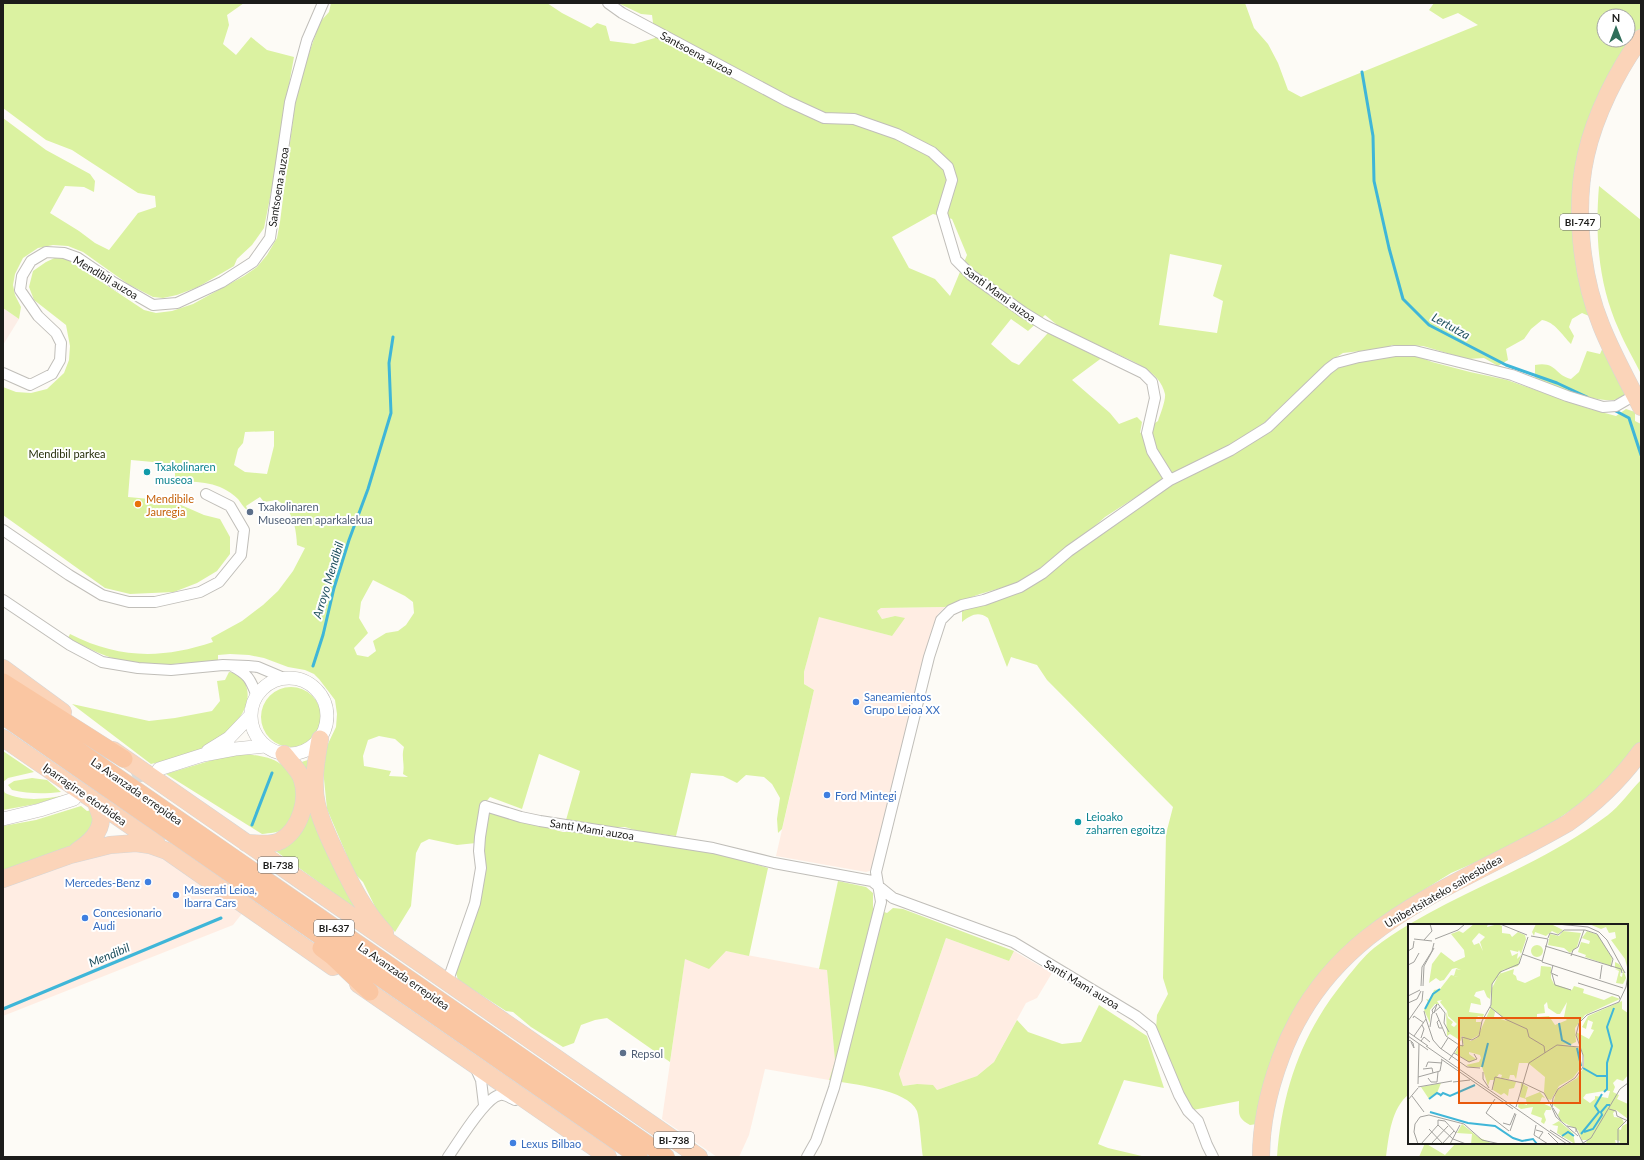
<svg xmlns="http://www.w3.org/2000/svg" width="1644" height="1160" font-family="Lato,sans-serif">
	<style>
		.industrial { fill: #ffede3 }
		.education { fill: #fceee7 }
		.green { fill: #dbf2a1; fill-rule: evenodd }
		.lines { fill: none; stroke-linecap: round; stroke-linejoin: round }
		.stream { stroke: #3fb6d8; stroke-width: 3 }
		.tertiary-tunnel { stroke: #dbdad5; stroke-width: 13; stroke-dasharray: 13 6; stroke-linecap: butt }
		.minor-casing { stroke: #c0beb9; stroke-width: 12 }
		.tertiary-casing { stroke: #c0beb9; stroke-width: 14 }
		.primary-casing { stroke: #d6d6d6; stroke-width: 18 }
		.trunk-casing { stroke: #d6d6d6; stroke-width: 18 }
		.minor { stroke: #fff; stroke-width: 10 }
		.tertiary { stroke: #fff; stroke-width: 13 }
		.primary { stroke: #fbd4b9; stroke-width: 17 }
		.trunk { stroke: #fac6a2; stroke-width: 17 }
		.culture-dot { fill: #0f9aa8; stroke: #fff; stroke-width: 1.5 }
		.food-dot { fill: #e8710a; stroke: #fff; stroke-width: 1.5 }
		.service-dot { fill: #5c6f8a; stroke: #fff; stroke-width: 1.5 }
		.shop-dot { fill: #3f7fe0; stroke: #fff; stroke-width: 1.5 }
		.labels { text-anchor: middle; dominant-baseline: central; stroke-width: 4; stroke-linejoin: round; paint-order: stroke }
		.shield { fill: #fff; stroke: #60605f; stroke-width: 1 }
		.shield-label { font-size: 10px; font-weight: bold; fill: #1c1c1a }
		.street-label { font-size: 11px; fill: #1c1c1a; stroke: #fff }
		.park-label { font-size: 11px; fill: #262e09; stroke: #fff }
		.culture-label { font-size: 11px; fill: #0d838f; stroke: #fff; text-anchor: start }
		.food-label { font-size: 11px; fill: #c56008; stroke: #fff; text-anchor: start }
		.service-label { font-size: 11px; fill: #4e5e75; stroke: #fff; text-anchor: start }
		.shop-label { font-size: 11px; fill: #366cbe; stroke: #fff; text-anchor: start }
		.water-label { font-size: 12px; font-style: italic; fill: #1f505f; stroke: #fff }
		.inset-river { fill: none; stroke: #3fb6d8; stroke-width: 2 }
		.inset-road { fill: none; stroke: #a3a29e; stroke-width: 1 }
		.view { fill: #e8590c; fill-opacity: 0.15; stroke: #e8590c; stroke-width: 2 }
		.inset-edge { fill: none; stroke: #1c1c1a; stroke-width: 2 }
	</style>
	<rect width="100%" height="100%" fill="#fdfbf6"/>
	<path class="industrial" d="M945,607L938,614L933,627L876,865L873,870L866,872L776,856L814,690L804,684V672L819,616L892,636L895,616L882,619L877,611L881,608Z
		M109,850L157,853L244,911L233,925L3,1016V886Z
		M946,938L1009,961L1014,951L1052,973L1037,998L1026,1003L994,1062L977,1076L937,1090L917,1084L903,1086L899,1074Z
		M726,951L827,970L835,1061L829,1080L765,1069L749,1135L739,1157H717L662,1119L685,958Z"/>
	<path class="education" d="M3,308L19,319L3,345Z"/>
	<path class="green" d="M3,3H244L227,15L229,25L223,44L236,55L251,37L267,50L294,57L281,129L282,137L264,228L252,245L237,259L234,266L198,287L177,295L163,298L153,297L128,284L83,252L68,246L53,245L38,248L23,258L15,274L13,285L15,295L21,307L19,319L3,308V118L46,150L90,174L95,181L94,192L84,187L65,186L50,213L79,231L95,243L109,250L138,213L156,207L155,196L138,193L72,150L46,140L3,108Z
		M331,3H547L562,13L591,28L597,23L606,26L610,41L634,44L655,38L652,15L641,14L618,3H1245L1254,28L1268,44L1278,63L1288,90L1301,97L1478,25L1458,13L1443,19L1429,10L1434,3H1641V28L1635,35L1587,130L1589,316L1582,313L1572,319L1569,327L1574,336L1571,344C1562,335 1555,322 1542,320L1531,329L1524,339L1506,349L1508,360L1498,366L1484,358L1467,359L1423,346L1407,345L1399,347L1392,345L1387,348L1343,353L1326,364L1264,423L1232,445L1173,473L1105,517L1096,525L1091,531L1021,582L980,594L945,607L881,608L877,611L882,619L895,616L905,618L892,636L819,617L804,672V684L814,690L782,829L778,833L777,819L780,798L772,784L764,777L746,775L737,783L723,776L691,773L676,836L638,831L625,827H610L566,820L580,771L539,754L522,809L490,797L481,808L476,843L457,845L429,839L421,843L416,853L411,906L395,932L378,913L363,882L356,875L350,863L327,809L323,769L324,752L336,727L337,714L335,700L319,679L314,674L305,670L288,667L264,658L249,655L230,654L218,655V660C186,663 151,668 119,660C101,655 85,647 68,638L70,634C119,659 162,659 213,642L211,638L242,621L263,605L278,591L293,571L305,548L297,545C296,527 293,510 277,500L264,502L260,497L246,506L248,511C244,508 241,503 238,499C219,481 200,482 175,481V464L131,460L128,497L172,501L204,515L220,519L230,537V554L217,571L197,583L174,592L130,594L105,588L3,515V387L16,392L31,393L47,389L64,373L69,360L70,346L66,325L34,300L29,287L33,271L46,262L61,255L144,310L156,313L172,311L193,304L244,276L257,267L267,255L277,238L280,222L295,103L308,56L320,22L329,12ZM1604,16H1628V40H1604ZM933,214L952,219L967,255L950,296L935,279L909,268L892,237ZM1170,254L1222,265L1213,296L1223,301L1217,333L1159,325ZM1045,315L1056,324L1019,365L1012,362L991,344L1011,319L1028,331ZM1111,351C1131,361 1160,370 1165,394C1166,400 1160,415 1158,421L1140,433L1142,422L1137,417L1119,424L1110,413L1072,380ZM274,431V446L267,474L245,472L234,465L238,449L243,443L245,432ZM373,580L405,596L413,602L414,613L406,625L398,631L386,633L373,641L376,651L368,657L357,655L354,648L368,633L359,618L361,602ZM379,736L395,739L404,747C401,757 405,764 403,774L408,777L389,776L391,771L364,766L363,756L368,740Z
		M1599,186L1641,220V374C1634,359 1625,345 1619,330C1598,284 1595,235 1599,186Z
		M1604,345L1628,392C1625,395 1621,398 1617,399C1602,405 1551,386 1535,379V365C1557,361 1554,375 1571,379L1579,372L1587,351L1600,354Z
		M1401,355L1417,356L1432,362L1470,372L1507,380L1590,409L1616,416L1626,409L1635,412V421L1641,424V742L1625,763L1580,804L1555,821L1497,853L1451,873L1406,901L1333,963L1257,1124L1250,1125C1237,1118 1239,1114 1239,1101L1193,1110L1187,1103L1156,1029L1157,1015L1168,994L1163,978L1166,834L1173,807L1047,680L1037,665L1011,657L1007,667L988,618C978,611 971,615 962,622V611L996,600L1070,555L1170,485L1237,451L1331,372C1352,359 1378,358 1401,355Z
		M229,672C239,673 245,679 247,689C253,715 218,743 196,752C182,757 166,760 151,764L72,704L149,721L175,718L212,711L220,701L217,681L225,680Z
		M261 717a30 30 0 1 1 60 0a30 30 0 1 1-60 0Z
		M3,751L34,772L8,778L3,782Z
		M247,754C259,756 272,757 282,765C299,778 301,802 290,820C289,822 287,826 285,828C280,833 269,833 262,834L166,774L226,756Z
		M311,759V780L364,915L270,847L299,833L295,764Z
		M32,778L47,780L61,792C44,794 29,794 12,790L8,785L14,781Z
		M1641,780V1157H1419L1425,1143L1445,1155L1456,1143H1627V925H1409V1094C1391,1109 1389,1135 1386,1157H1277C1282,1089 1302,1033 1345,980C1354,969 1363,957 1374,948C1396,931 1421,917 1446,904C1501,876 1558,853 1608,815C1620,806 1630,791 1641,780Z
		M3,789L5,793C24,802 46,799 66,795L36,804L3,810Z
		M81,806L87,811L92,810L93,829L71,846L3,871V826L36,820Z
		M489,812L563,832H582L715,853L768,868L749,956L726,951L709,969L685,959L670,1062L607,1018L595,1020L581,1025L574,1043L563,1047L531,1027L513,1012L506,1011L458,980L456,973L480,899L484,842Z
		M838,881L866,887L873,893V908L887,913L893,908L903,909L1014,951L1009,961L946,938L899,1074L903,1086L917,1084L933,1085L937,1090L977,1076L994,1062L1017,1020L1028,1032L1062,1044L1081,1042L1099,1005L1147,1036L1164,1088L1124,1080L1098,1144L1108,1148L1146,1157H923C921,1146 920,1120 917,1111C908,1089 850,1084 829,1080L835,1061L827,970L819,969Z"/>
	<g class="lines">
		<path class="stream" d="M1362,72L1373,136L1374,181L1389,248L1403,299L1429,325L1506,365L1557,383L1587,397
			M1612,409L1629,418L1641,455
			M313,666L323,635L334,588L349,540L368,489L391,413L389,363L393,337
			M252,825L272,773
			M3,1009L221,918"/>
		<path class="tertiary-tunnel" d="M79,797L153,771"/>
		<g class="minor-casing">
			<path id="minor" d="M608,3L622,13L787,101L824,118L854,119L897,134L932,152L948,167L952,180L942,213L956,260L971,275L1023,312L1044,325L1143,373L1152,382L1155,398L1147,433L1152,451L1170,480
				M3,373L30,385L52,374L60,360L61,343L56,333L38,316L20,290L22,276L31,261L46,252L64,253L78,258L113,282L153,305L177,303L222,282L253,262L270,238L290,102L307,40L323,3
				M3,530L69,575L102,595L129,602H155L200,592L219,582L241,555L244,530L230,506L206,494
				M3,600L70,645L102,662L138,668L171,670L223,665L248,666L258,667L284,678
				M232,666C249,675 250,679 257,696
				M447,983L475,903L481,868L479,851L480,837L485,806L521,817L540,821L713,848L774,863L872,881L893,898L1013,942L1136,1016L1151,1028L1179,1095L1188,1111L1198,1121L1207,1145L1213,1157
				M476,1069L481,1080L484,1105
				M448,1157C458,1143 485,1097 500,1095C505,1094 510,1098 515,1100
				M807,1157L816,1141L834,1088L881,902L876,872L929,657L941,620L951,610L962,605L984,600L1020,587L1043,573L1069,551L1170,480L1231,450L1268,427L1328,369L1336,363L1359,357L1395,351H1415L1512,375L1567,396L1603,407L1616,406L1635,395"/>
		</g>
		<g class="tertiary-casing">
			<path id="tertiary" d="M251 716a38 38 0 1 1 76 0a38 38 0 1 1-76 0Z
				M208,751L229,738L251,715
				M159,769L203,755L235,749L265,746
				M3,819L40,810L74,799"/>
		</g>
		<g class="primary-casing">
			<path id="primary" d="M1641,38C1617,71 1595,115 1586,155C1574,207 1581,276 1601,325C1612,353 1627,380 1641,407
				M3,668L63,712
				M3,738L157,844
				M320,739C316,760 312,784 317,805C321,822 329,838 336,853C351,884 362,908 385,933
				M113,750L699,1157
				M246,843C257,843 270,846 280,841C300,830 309,800 302,779C299,770 289,761 284,754
				M77,851C89,843 101,833 101,818C100,813 97,807 96,802
				M3,879L70,855L110,845L136,843L150,845L167,851L333,967
				M358,984L608,1157
				M1261,1157C1261,1123 1269,1089 1281,1057C1331,921 1455,889 1568,823C1596,803 1621,779 1641,751"/>
		</g>
		<g class="trunk-casing">
			<path id="trunk" d="M3,682L124,759
				M3,698L666,1157
				M3,716L639,1157
				M321,948L333,957L370,992"/>
		</g>
		<use href="#minor" class="minor"/>
		<use href="#tertiary" class="tertiary"/>
		<use href="#primary" class="primary"/>
		<use href="#trunk" class="trunk"/>
	</g>
	<g class="culture-dot">
		<circle cx="147" cy="472" r="4"/>
		<circle cx="1078" cy="822" r="4"/>
	</g>
	<circle class="food-dot" cx="138" cy="504" r="4"/>
	<g class="service-dot">
		<circle cx="250" cy="512" r="4"/>
		<circle cx="623" cy="1053" r="4"/>
	</g>
	<g class="shop-dot">
		<circle cx="856" cy="702" r="4"/>
		<circle cx="827" cy="795" r="4"/>
		<circle cx="148" cy="882" r="4"/>
		<circle cx="176" cy="895" r="4"/>
		<circle cx="85" cy="918" r="4"/>
		<circle cx="513" cy="1143" r="4"/>
	</g>
	<g class="labels">
		<g class="shield">
			<rect x="1560" y="214" width="40" height="16" rx="3"/>
			<rect x="258" y="857" width="40" height="16" rx="3"/>
			<rect x="314" y="920" width="40" height="16" rx="3"/>
			<rect x="654" y="1132" width="40" height="16" rx="3"/>
		</g>
		<g class="shield-label">
			<text x="1580" y="222">BI-747</text>
			<text x="278" y="865">BI-738</text>
			<text x="334" y="928">BI-637</text>
			<text x="674" y="1140">BI-738</text>
		</g>
		<g class="street-label">
			<text transform="translate(697 53) rotate(28)">Santsoena auzoa</text>
			<text transform="translate(278 187) rotate(-81)">Santsoena auzoa</text>
			<text transform="translate(106 277) rotate(31)">Mendibil auzoa</text>
			<text transform="translate(1000 294) rotate(36)">Santi Mami auzoa</text>
			<text transform="translate(137 791) rotate(35)">La Avanzada errepidea</text>
			<text transform="translate(85 794) rotate(35)">Iparragirre etorbidea</text>
			<text transform="translate(592 829) rotate(9)">Santi Mami auzoa</text>
			<text transform="translate(1443 891) rotate(-30)">Unibertsitateko saihesbidea</text>
			<text transform="translate(404 976) rotate(35)">La Avanzada errepidea</text>
			<text transform="translate(1082 984) rotate(31)">Santi Mami auzoa</text>
		</g>
		<g class="park-label">
			<text x="67" y="453">Mendibil parkea</text>
		</g>
		<g class="culture-label">
			<text x="155" y="466">Txakolinaren<tspan x="155" dy="13">museoa</tspan></text>
			<text x="1086" y="816">Leioako<tspan x="1086" dy="13">zaharren egoitza</tspan></text>
		</g>
		<g class="food-label">
			<text x="146" y="498">Mendibile<tspan x="146" dy="13">Jauregia</tspan></text>
		</g>
		<g class="service-label">
			<text x="258" y="506">Txakolinaren<tspan x="258" dy="13">Museoaren aparkalekua</tspan></text>
			<text x="631" y="1053">Repsol</text>
		</g>
		<g class="shop-label">
			<text x="864" y="696">Saneamientos<tspan x="864" dy="13">Grupo Leioa XX</tspan></text>
			<text x="835" y="795">Ford Mintegi</text>
			<text x="140" y="882" text-anchor="end">Mercedes-Benz</text>
			<text x="184" y="889">Maserati Leioa,<tspan x="184" dy="13">Ibarra Cars</tspan></text>
			<text x="93" y="912">Concesionario<tspan x="93" dy="13">Audi</tspan></text>
			<text x="521" y="1143">Lexus Bilbao</text>
		</g>
		<g class="water-label">
			<text transform="translate(1451 326) rotate(29)">Lertutza</text>
			<text transform="translate(328 580) rotate(-73)">Arroyo Mendibil</text>
			<text transform="translate(109 955) rotate(-23)">Mendibil</text>
		</g>
	</g>
	<g transform="translate(1408 924)">
		<rect width="220" height="220" fill="#fdfbf6"/>
		<path d="M66,0H80L79,3L90,0L94,2V9L102,10L104,13L110,8L117,11L118,15L113,30L111,26L110,28L102,26L104,32L110,29L109,35L113,31L110,42L95,46L84,60L82,75L79,73L76,66L68,68L66,72L72,75L73,81L63,79L61,88L76,90L75,93L70,92L68,95V98H73L71,111L62,116L54,112L53,117L42,110L39,112L38,88L40,94L45,98L43,101L46,103L49,100L40,92L39,87L32,78L34,76L29,77L31,80H27L22,86V99L16,86L20,78L18,75L22,76L26,66L32,65L43,51L51,53L46,52L48,45L53,46L48,44L44,45L36,56L32,57L28,54L21,59L24,40L33,28L46,38L57,33L56,26L43,10L51,7L55,9ZM71,9L77,13L72,18L75,27L71,19L66,21L64,17ZM128,0H143L155,6L150,10L144,7L138,12L127,8L126,12L124,8ZM181,0H220L219,43L217,35L203,16L208,14L207,8L201,9L198,3L193,5ZM155,7L173,9L169,23L162,29L156,24L140,21L142,10L151,12ZM179,7L190,11L204,34L203,42L177,33L178,31L170,28L173,18L181,20L182,17L174,14ZM123 27a6 6 0 1 1 12 0a6 6 0 1 1-12 0ZM207,38L211,40L215,46L216,48L218,54L215,60L208,59L211,47L207,45L213,46L212,52L214,53L215,47L207,44ZM133,42L143,43V54L146,60L164,66L166,62L176,65L175,69L196,76L204,72L212,75L177,91L167,104L168,118L161,121L153,120L171,124L174,142L165,154L151,162L143,176L139,175L136,168L137,153L120,139H111L108,155L106,151H102L101,155L93,154L94,151L91,150L89,153L108,158L106,164L101,165L100,172L96,169L93,171L85,166L86,156H82L80,162L74,143H62L58,141L71,138L73,134L72,131L61,128V130L68,135L61,138L47,129L51,122L56,121L54,116L56,113L63,117L69,114L83,83L87,88L86,93L99,97L83,83L84,64L91,50L106,45L105,50L108,52L109,56L117,59L132,52ZM139,78L140,84L149,90H152L159,78L156,93L159,96L147,101L141,92L129,93V90L137,89L136,81ZM214,77V85L220,89V151L215,157L209,155L205,159L207,163L205,168L211,171L209,175L220,180V195L208,186L205,189L206,193L214,194L216,199L210,205L213,206L214,202L220,199V220H211L212,217L207,216L208,220H178L179,216H174L170,206L153,197L150,191L152,186L145,181L148,167L169,154L176,143V134L168,108L181,115L186,106L183,105L185,98L180,96L178,105L174,103L180,92ZM196,167H202L200,174L187,172V175L182,179L175,174L178,170ZM33,159L29,169L21,175L13,163ZM113,159L120,163L117,174L132,168L137,174L134,173L132,178L143,183V186H138L136,190L138,196L136,200L133,198L134,194L123,190L125,183L113,185L110,183L111,178L119,181L118,175L112,173ZM151,197L165,209L167,220L149,209L150,202L144,201ZM54,200L70,213L85,220H63L64,210L49,209Z" fill="#dbf2a1" fill-rule="evenodd"/>
		<path class="inset-river" d="M17,85L25,70L32,65M151,99L154,116L163,121M169,124L173,142M74,143L80,119M175,144L189,152H199V139L204,122L199,103L206,84M196,168L199,165V152M32,172L35,169L42,172L67,161M21,175L29,169L33,171M22,188L60,199L87,202L105,214L114,217L125,215L129,220M176,208L185,205L194,191L193,188L199,181H202M173,210L191,188L187,182L194,170M154,212L160,208L166,212"/>
		<path class="inset-road" d="M92,0L119,11M149,0L180,3L191,8L199,16L217,49M123,12L140,15L134,38L215,64M140,14L142,9L150,11L156,6H177L189,10L205,35L203,43M6,15L24,17M27,15L50,6L57,0M16,16L24,7L22,0M137,22L213,45L214,49M0,27L5,24L6,17M114,30L134,37M163,32L165,26L170,23L176,6M0,41L6,38L11,29M145,41L143,49L150,52M144,50L147,61L163,66M192,55L194,41M170,59L211,72L212,75M13,62L14,43L24,27L26,19M15,62L16,42L26,24M0,72L12,66M0,79L9,75L13,67M30,80L37,89L36,99L41,108M82,83L97,95L119,105L121,113L136,122L137,129M25,89L24,86L29,80L26,89M28,89L38,112L51,121M5,94L6,92L16,99M18,95L25,116L32,124L59,143L72,144M31,96L29,98L31,104H34M0,97L14,77L15,67M22,103L24,90L32,83M0,108L20,122M0,112L20,126M6,112L18,95L16,87M13,114L16,105L14,101M0,116L3,117L5,119L6,124L3,118M13,117L16,113L22,118M18,122L159,220M33,125L40,114M46,129L61,138L69,135L66,130M33,135L105,185M41,136L51,121L55,122L54,113L64,116L71,112L74,97L83,81L84,60L92,48L111,40L120,13M18,143L20,138L34,139M15,145L24,144L25,149M75,148V155L81,164M10,153L32,147L34,136M20,154L23,158H29L30,148M45,158L62,156M10,160L11,120M10,163L44,157M84,166L87,153L115,159L136,169L144,183M4,172L16,188M87,175L78,189L101,207M0,176L10,164M108,183L121,139L149,121L171,123M145,184L153,197M201,185L208,187L209,192L220,197M95,199L102,201L107,189M30,201L45,215L58,220M30,201V196L37,197L48,209M128,201L126,211L140,220M159,202L168,204V208M21,205L35,220M168,205L175,219L183,214L212,165L220,159M128,206L135,208L131,214M142,206L164,220M102,207L108,190M140,209L151,220M170,212L148,193L144,184L145,174L150,165L167,154L175,143V131L168,111L171,99L179,91L211,78L218,63L220,51M10,220L6,208L7,200L12,193L21,191L56,200L74,216L92,220M13,220L30,201M23,220L40,202M34,220L46,207M42,220L52,201M210,220V205L219,196"/>
		<path class="view" d="M51,94H172V179H51Z"/>
		<rect width="220" height="220" class="inset-edge"/>
	</g>
	<rect width="1644" height="1160" fill="none" stroke="#1c1c1a" stroke-width="8"/>
	<g transform="translate(1616 28)"><circle r="19" fill="#ffffff" stroke="#a4a4a3"/>
	<path d="M0-3L7 15L0 10L-7 15Z" fill="#2f6e5a"/>
	<text y="-6" font-size="11" font-weight="bold" text-anchor="middle" fill="#1c1c1a">N</text>
	</g>
</svg>
